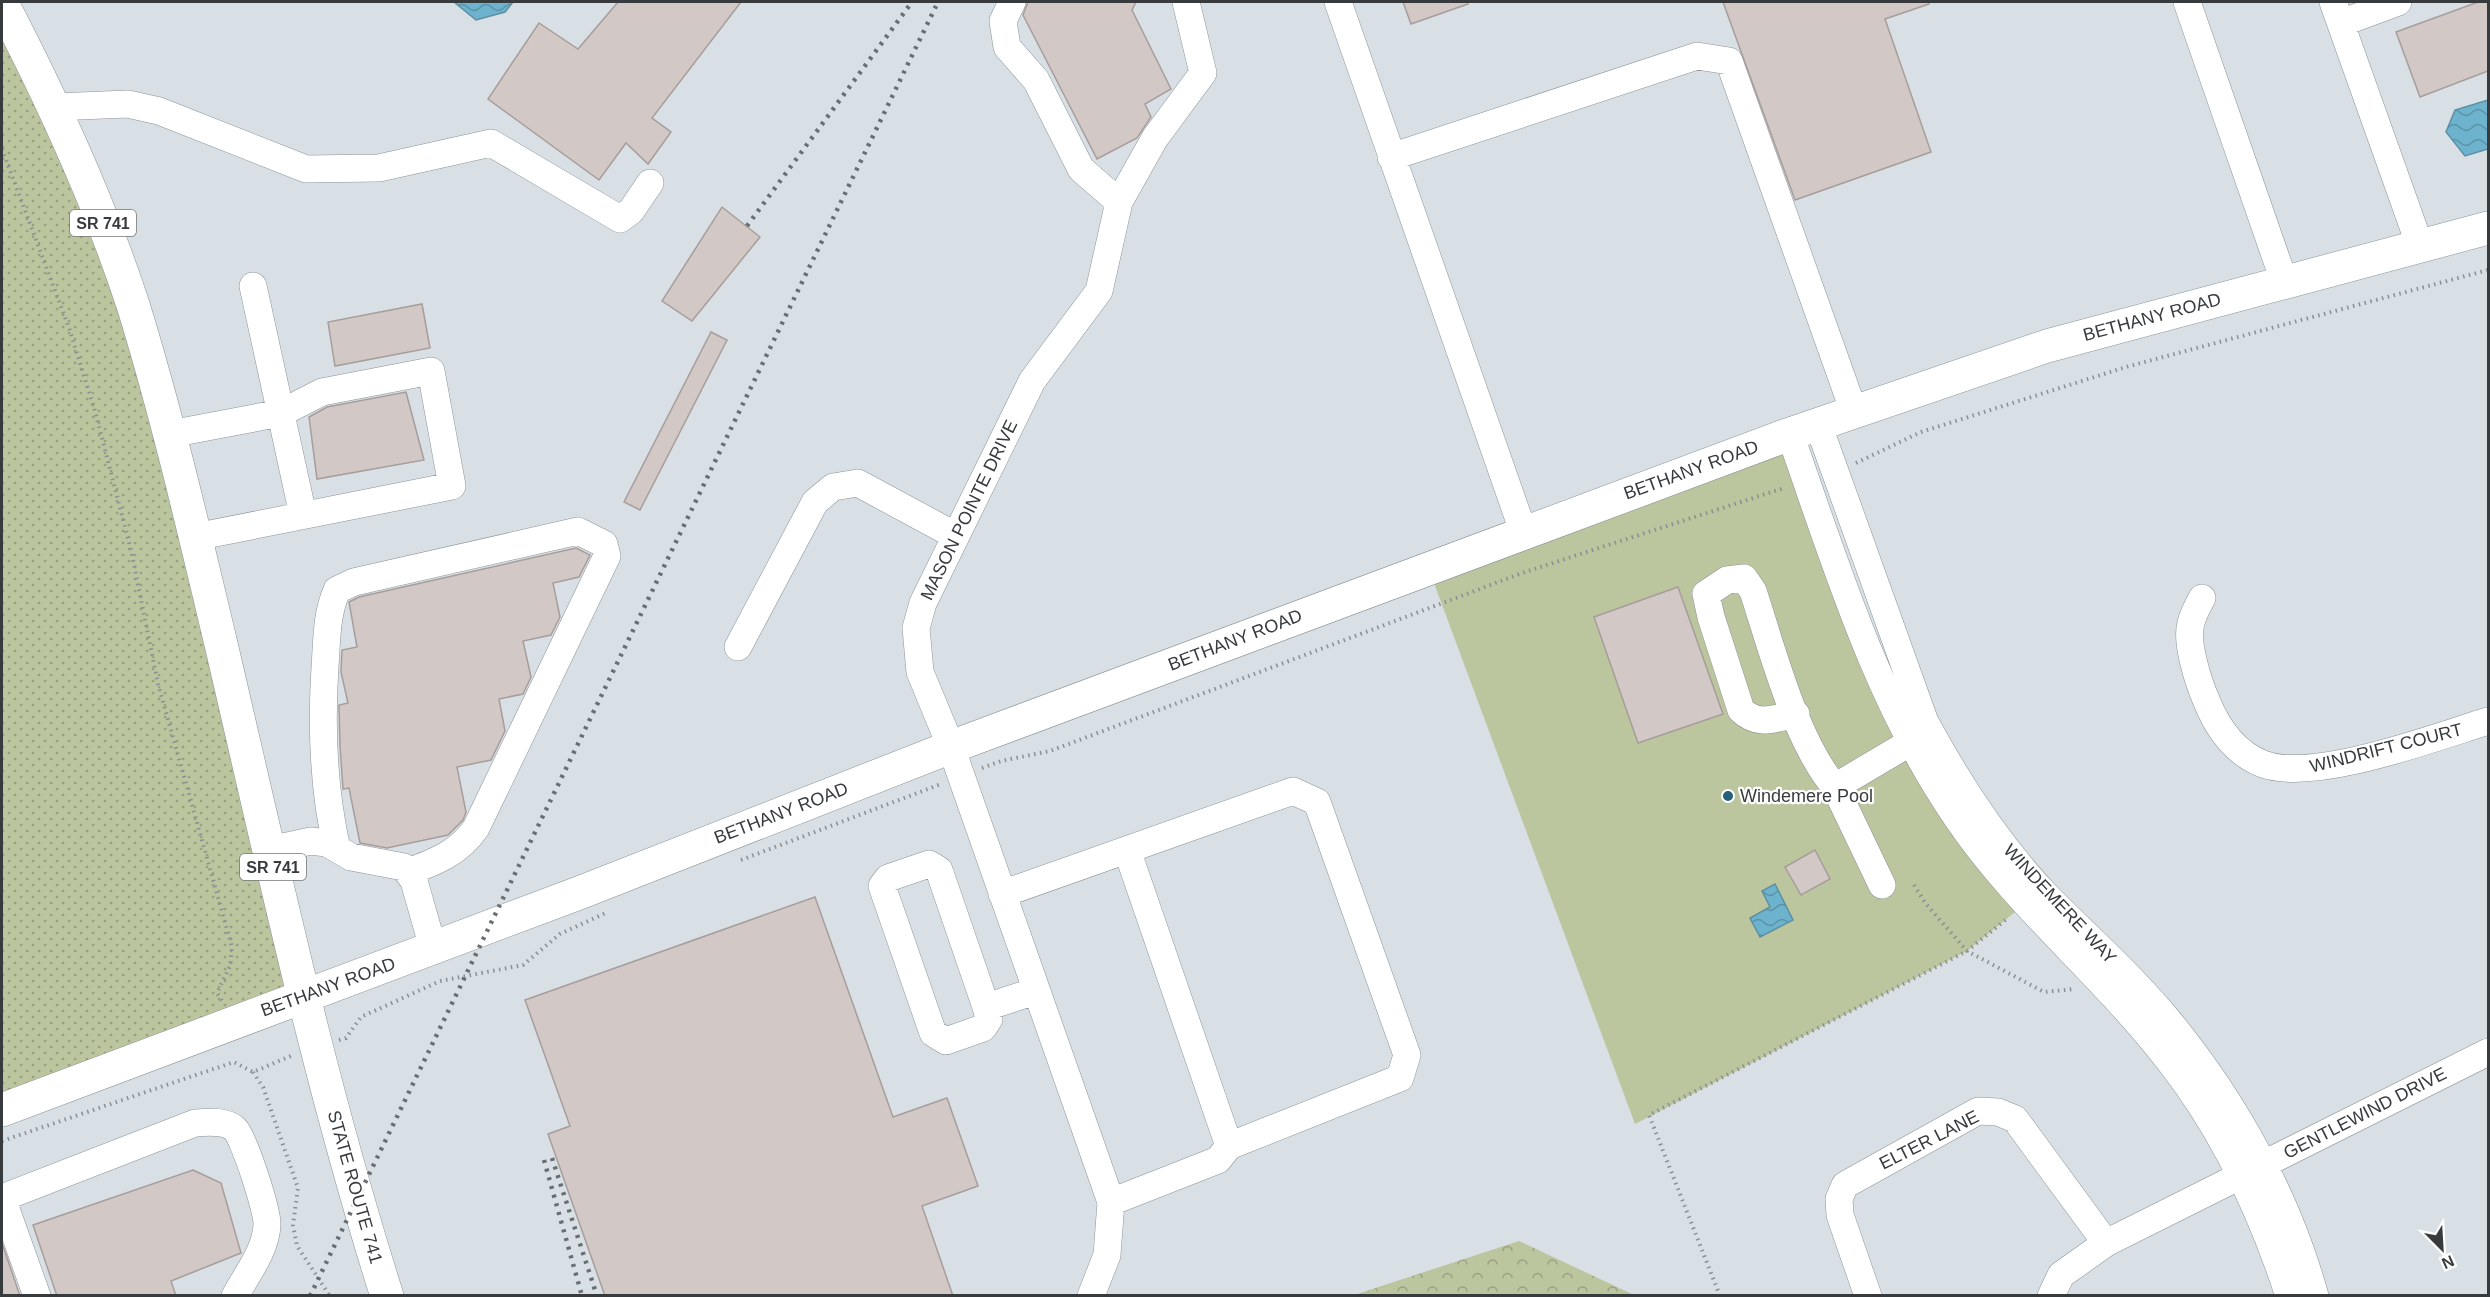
<svg xmlns="http://www.w3.org/2000/svg" width="2490" height="1297" font-family="Arial,sans-serif">
	<style>
		.green { fill: url(#green-dots) }
		.forest { fill: url(#forest-crowns) }
		.pitch { fill: #bbc59e }
		.water { fill: url(#water-waves); stroke: #5d8fa2; stroke-width: 1.5 }
		.building { fill: #d2c8c5; stroke: #a79d9b; stroke-width: 1.5 }
		.lines { fill: none; stroke-linecap: round; stroke-linejoin: round }
		.minor-casing { stroke: #8c9399; stroke-width: 28 }
		.major-casing { stroke: #8c9399; stroke-width: 34 }
		.path { stroke: #8a8f93; stroke-width: 4; stroke-dasharray: 1.5 4.5; stroke-linecap: butt }
		.minor { stroke: #fff; stroke-width: 27 }
		.major { stroke: #fff; stroke-width: 33 }
		.rail { stroke: #696e71; stroke-width: 4.5; stroke-dasharray: 3 6; stroke-linecap: butt }
		.poi-dot { fill: #256179; stroke: #fff; stroke-width: 2 }
		.labels { text-anchor: middle; dominant-baseline: central; stroke-width: 4.5; stroke-linejoin: round; paint-order: stroke }
		.shield { fill: #fff; stroke: #747677; stroke-width: 1.5 }
		.shield-label { font-size: 16px; font-weight: bold; fill: #383b3d }
		.street-label { font-size: 18px; fill: #383b3d; stroke: #fff }
		.poi-label { font-size: 18px; fill: #383b3d; stroke: #fff; text-anchor: start }
	</style>
	<defs>
		<pattern id="green-dots" width="8" height="8" patternUnits="userSpaceOnUse" patternTransform="scale(1.5)"><rect width="8" height="8" fill="#bbc59e"/><path d="M2 2h.1M6 6h.1" fill="none" stroke="#99a182" stroke-width="1.8" stroke-linecap="round"/></pattern>
		<pattern id="forest-crowns" width="20" height="18" patternUnits="userSpaceOnUse" patternTransform="scale(1.5)"><rect width="20" height="18" fill="#bbc59e"/><path d="M2 6a3 3 0 1 1 6 0M12 15a3 3 0 1 1 6 0" fill="none" stroke="#99a182"/></pattern>
		<pattern id="water-waves" width="16" height="10" patternUnits="userSpaceOnUse" patternTransform="scale(1.5)"><rect width="16" height="10" fill="#6db3ce"/><path d="M0 5q4-4 8 0t8 0" fill="none" stroke="#5b93a8"/></pattern>
	</defs>
	<rect width="100%" height="100%" fill="#d8e0e6"/>
	<path class="green" d="M2,27L118,263L304,996L2,1110Z"/>
	<path class="forest" d="M1519,1241L1634,1295H1354Z"/>
	<path class="pitch" d="M1790,434L1847,598L2025,904L1967,951L1635,1124L1428,567Z"/>
	<path class="water" d="M454,2H513L505,12L476,20Z
		M2488,100V149L2465,156L2446,132L2455,110Z
		M1775,884L1793,920L1760,937L1750,918L1770,907L1762,891Z"/>
	<path class="building" d="M618,2H741L652,118L671,132L648,164L626,143L599,180L488,99L539,23L578,49Z
		M1028,2H1136L1132,10L1171,89L1145,104L1151,117L1137,138L1097,159L1023,15Z
		M1403,2H1467L1468,4L1411,24Z
		M1723,2H1928L1929,4L1885,19L1931,152L1795,200Z
		M2478,2H2488V71L2420,97L2396,32Z
		M722,207L760,237L692,321L662,301Z
		M422,304L430,348L335,366L328,322Z
		M711,332L727,340L640,510L624,502Z
		M406,392L424,460L317,479L309,417L327,407Z
		M576,548L590,555L579,577L553,583L560,617L551,635L523,641L531,677L523,694L499,699L505,731L491,760L457,767L466,812L463,820L448,835L387,848L360,843L349,788L343,789L340,746L339,705L348,703L341,672L342,650L357,647L349,602L359,597Z
		M1678,587L1723,714L1638,743L1594,617Z
		M1815,850L1830,879L1801,895L1785,867Z
		M815,897L893,1117L947,1098L978,1186L922,1206L953,1296H605L548,1134L570,1126L525,1000Z
		M193,1170L221,1183L241,1253L171,1281L176,1296H57L33,1225Z
		M2,1243L20,1296H2Z"/>
	<g class="lines">
		<g class="minor-casing">
			<path id="minor" d="M1012,2L1003,21L1007,47L1036,80L1081,169L1119,202
				M1338,2L1523,531
				M2187,2L2284,281
				M2333,2L2420,246
				M2341,23L2398,2
				M54,107L128,104L159,111L306,169L379,168L491,143L620,219L631,211L650,183
				M1391,157L1697,56L1729,61L1854,412
				M253,286L303,515
				M1818,424L1925,722C1958,783 1996,842 2044,893C2085,935 2130,974 2168,1020C2234,1100 2287,1195 2315,1296
				M170,434L281,413L322,392L431,371L452,486L195,537
				M1790,434C1836,565 1877,702 1957,818C2018,908 2104,976 2170,1062C2224,1131 2262,1213 2289,1296
				M2202,598C2198,606 2193,614 2191,623C2185,642 2199,684 2207,702C2218,729 2235,753 2263,764C2314,783 2436,737 2488,721
				M738,647L815,502L833,487L858,483L956,536
				M1796,714C1774,718 1759,727 1741,710L1711,617L1706,594L1727,580L1744,578L1753,591C1772,649 1796,742 1835,787L1926,733
				M1835,787L1882,885
				M337,849C323,788 321,729 325,667C327,640 326,615 337,590L354,582L578,531L604,544L607,556L476,828C459,853 435,862 408,872
				M269,850L311,841L327,843L351,857L404,867L414,881L433,948
				M1127,850L1229,1146
				M1002,894L1293,791L1317,802L1407,1055L1400,1078L1229,1146L1218,1160L1111,1202
				M986,1007L989,1019L983,1028L946,1041L933,1033L882,886L888,878L929,864L939,870L986,1007L1036,991
				M37,1296L2,1198L195,1123C207,1122 225,1120 235,1129C244,1138 268,1212 267,1225C266,1250 247,1274 235,1296
				M1091,1296L1107,1255L1111,1202L951,747L920,672L916,628L923,603L1032,381L1099,291L1119,202L1155,138L1203,73L1186,2
				M1868,1296L1840,1215L1839,1199L1845,1185L1978,1111L1998,1112L2015,1119L2106,1243
				M2051,1296L2061,1275L2106,1243L2488,1052"/>
		</g>
		<g class="major-casing">
			<path id="major" d="M2,3C53,101 100,203 134,308C168,419 194,531 221,644C272,862 319,1082 387,1296
				M2,1110L579,893L951,747L1790,434L2047,346L2488,228"/>
		</g>
		<path class="path" d="M2,149L69,328L95,411L131,550L158,684L232,947L230,966L217,993L222,1001
			M1856,463L1921,432L2126,367L2488,270
			M982,768L1001,761L1050,751L1525,572L1784,488
			M741,860L941,784
			M1914,885L1926,904L1967,951L2044,992L2075,989
			M339,1040L346,1038L361,1017L440,981L523,965L560,934L608,912
			M253,1072L263,1087L298,1188L293,1225L297,1246L330,1296
			M2,1141L234,1062L253,1072L293,1055
			M1720,1296L1649,1115L1967,951L2008,918"/>
		<use href="#minor" class="minor"/>
		<use href="#major" class="major"/>
		<path class="rail" d="M747,226L912,2
			M552,1158L597,1296
			M544,1160L582,1296
			M310,1296L938,2"/>
	</g>
	<circle class="poi-dot" cx="1728" cy="796" r="6"/>
	<g class="labels">
		<g class="shield">
			<rect x="70" y="210" width="66" height="26" rx="4.5"/>
			<rect x="240" y="854" width="66" height="26" rx="4.5"/>
		</g>
		<g class="shield-label">
			<text x="103" y="223">SR 741</text>
			<text x="273" y="867">SR 741</text>
		</g>
		<g class="street-label">
			<text transform="translate(2152 317) rotate(-15)">BETHANY ROAD</text>
			<text transform="translate(1691 470) rotate(-20)">BETHANY ROAD</text>
			<text transform="translate(969 510) rotate(-64)">MASON POINTE DRIVE</text>
			<text transform="translate(1235 640) rotate(-21)">BETHANY ROAD</text>
			<text transform="translate(2386 748) rotate(-14)">WINDRIFT COURT</text>
			<text transform="translate(781 813) rotate(-21)">BETHANY ROAD</text>
			<text transform="translate(2060 904) rotate(47)">WINDEMERE WAY</text>
			<text transform="translate(328 987) rotate(-20)">BETHANY ROAD</text>
			<text transform="translate(2365 1113) rotate(-27)">GENTLEWIND DRIVE</text>
			<text transform="translate(1929 1140) rotate(-27)">ELTER LANE</text>
			<text transform="translate(355 1187) rotate(74)">STATE ROUTE 741</text>
		</g>
		<g class="poi-label">
			<text x="1740" y="796">Windemere Pool</text>
		</g>
	</g>
	<rect width="2490" height="1297" fill="none" stroke="#383b3d" stroke-width="6"/>
	<g transform="translate(2442 1249) rotate(156)" stroke="#ffffff" stroke-width="4.5" paint-order="stroke">
	<path d="M0-4.5L10 22L0 15L-10 22Z" fill="#383b3d"/>
	<text y="-9" font-size="16" font-weight="bold" text-anchor="middle" fill="#383b3d">N</text>
	</g>
</svg>
